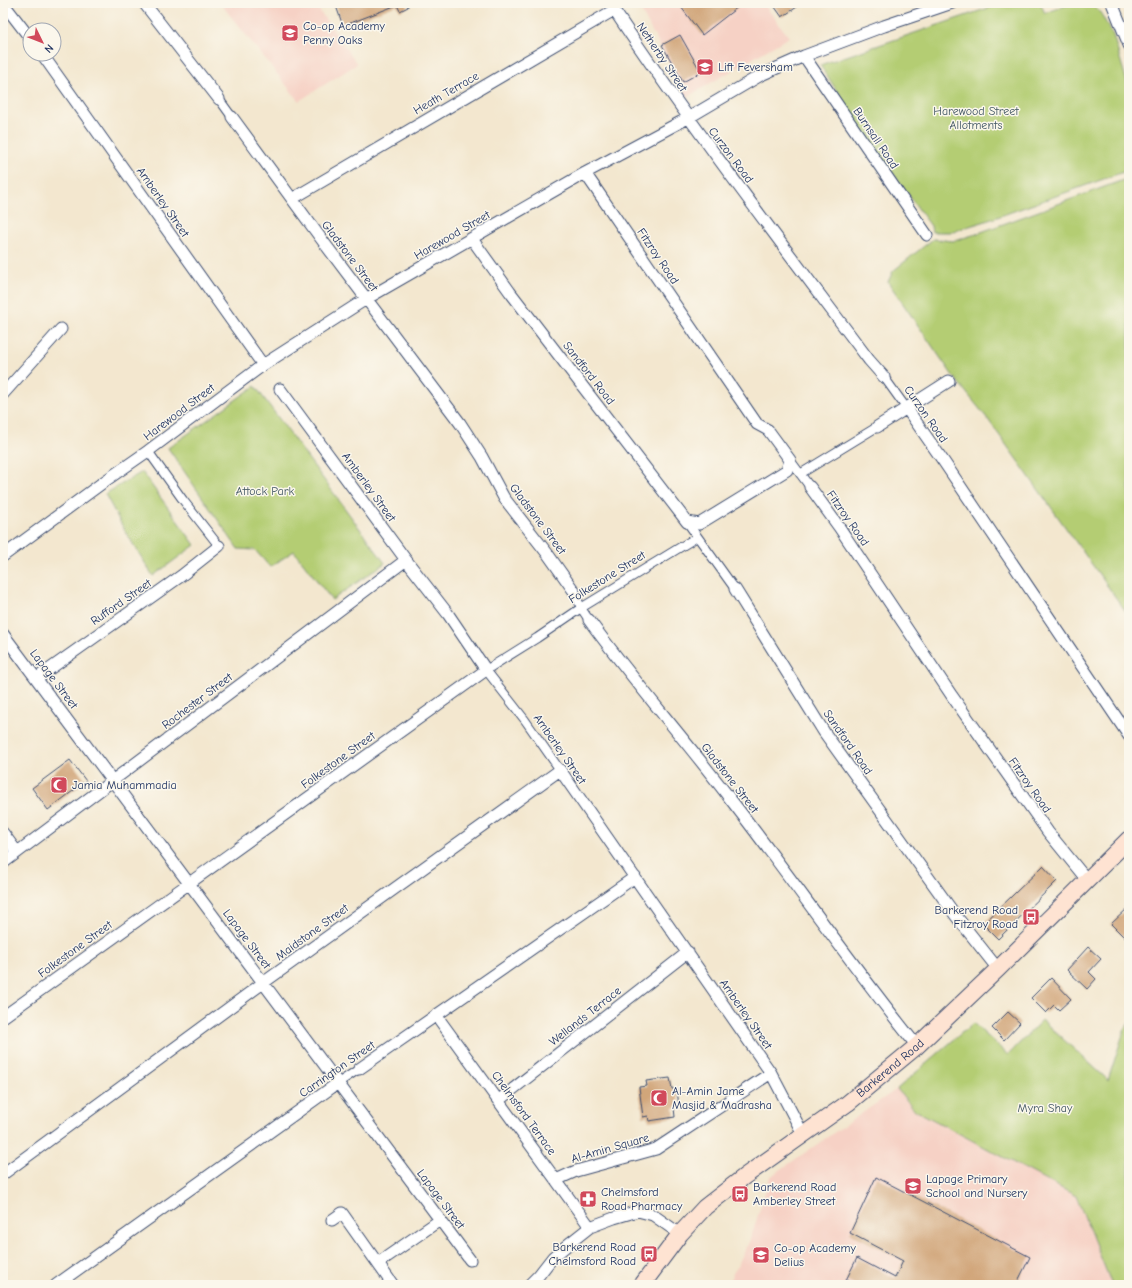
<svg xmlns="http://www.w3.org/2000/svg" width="1132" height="1288" font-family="'Comic Neue',sans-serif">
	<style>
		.built { fill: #f6d1c5 }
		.green { fill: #b4cd73; stroke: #687e68 }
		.building { fill: #d1a67a }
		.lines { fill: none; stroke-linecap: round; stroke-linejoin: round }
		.pedestrian-casing { stroke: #3b4b6f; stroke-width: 10 }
		.minor-casing { stroke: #3b4b6f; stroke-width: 13 }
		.secondary-casing { stroke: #3b4b6f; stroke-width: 18 }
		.pedestrian { stroke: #fff; stroke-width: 8 }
		.minor { stroke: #fff; stroke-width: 11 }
		.secondary { stroke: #fee3d2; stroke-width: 16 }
		.labels { text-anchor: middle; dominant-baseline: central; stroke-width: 3; stroke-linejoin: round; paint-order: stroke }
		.poi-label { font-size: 12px; fill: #1b2f5e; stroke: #fbf7ec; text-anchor: start }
		.street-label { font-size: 12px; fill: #1b2f5e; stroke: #fbf7ec }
		.park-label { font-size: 12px; fill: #415663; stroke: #fbf7ec }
	</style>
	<rect width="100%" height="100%" fill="#fbf7ec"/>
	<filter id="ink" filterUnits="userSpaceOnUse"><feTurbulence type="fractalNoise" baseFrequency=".025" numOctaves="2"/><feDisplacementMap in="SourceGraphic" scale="8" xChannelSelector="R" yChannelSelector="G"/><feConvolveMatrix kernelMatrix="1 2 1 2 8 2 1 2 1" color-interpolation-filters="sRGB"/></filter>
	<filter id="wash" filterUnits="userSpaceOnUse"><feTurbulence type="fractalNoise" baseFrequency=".012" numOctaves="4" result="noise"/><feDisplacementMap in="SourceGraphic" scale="16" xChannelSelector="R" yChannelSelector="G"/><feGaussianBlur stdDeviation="0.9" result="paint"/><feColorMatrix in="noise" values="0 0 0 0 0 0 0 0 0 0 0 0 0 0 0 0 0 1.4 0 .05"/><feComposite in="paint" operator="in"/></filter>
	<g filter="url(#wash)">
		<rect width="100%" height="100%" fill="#f3e7cf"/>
		<path class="built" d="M220,3H314L357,64L299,101Z
			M637,3H763L789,37L687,97Z
			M897,1089L915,1110L1076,1196L1112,1285H727L750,1241L770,1177Z"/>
		<path class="green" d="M1003,3H1040L1045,13L1073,3H1092L1100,12L1113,35L1129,89V170L986,221L950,232H932L931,226L872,145L820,65Z
			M1129,178V616L987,418L953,376L888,282L893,271L933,239L953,241L973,235Z
			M255,386L385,563L332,600L294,551L270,567L255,550L238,549L168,448Z
			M142,472L195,545L153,576L125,531L105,494Z
			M1042,1020L1108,1080L1124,1031L1129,1023V1285H1112L1076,1196L915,1110L897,1089L973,1023L1008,1055Z"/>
		<g id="blocks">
			<path class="building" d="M335,3H407L408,7L400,11L397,5L343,26Z
				M678,3H743L702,35Z
				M772,3H803L782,17Z
				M680,35L701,72L683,82L662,45Z
				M70,760L86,781L48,810L32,788Z
				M1043,866L1057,881L998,939L983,924Z
				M1129,907V933L1125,938L1111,924Z
				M1088,947L1101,959L1089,972L1096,979L1087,989L1067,970Z
				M1051,978L1071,999L1059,1010L1054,1005L1046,1013L1031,998Z
				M1008,1012L1020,1023L1004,1040L992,1028Z
				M670,1078L672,1089H677L679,1107L674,1108L675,1117L649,1121L648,1116L643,1117L639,1087L647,1086L646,1081Z
				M876,1177L1030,1257L1016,1285H856L846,1280L857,1258L895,1278L903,1261L850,1233Z"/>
		</g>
	</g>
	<g filter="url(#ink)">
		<use href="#blocks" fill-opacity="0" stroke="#3b4b6f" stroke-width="1"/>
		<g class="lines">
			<g class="pedestrian-casing">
				<path id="pedestrian" d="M219,99L232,117
					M884,377L907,409
					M148,451L183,500L219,546
					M790,460L810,487
					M800,474L877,427
					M687,522L735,589
					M574,591L581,608L589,620
					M560,770L525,720L486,670L537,638L581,608L697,537
					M338,1083L359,1069"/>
			</g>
			<g class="minor-casing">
				<path id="minor" d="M3,3L30,38
					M144,3L219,99
					M1112,3L1129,45
					M42,54L263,365
					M804,56L927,235
					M232,117L325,244L460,423L482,457L504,498L547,553L574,591
					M292,199L614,10C694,130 782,244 869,360L884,377
					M472,239L510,292L687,522L699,524L787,470L790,460L768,430L757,424L585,173
					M3,394L61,329
					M907,409L944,462L1129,736
					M877,427L949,381
					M810,487L839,527L952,696L1048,832L1087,880
					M3,556L105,481L148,451L263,365L366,299L585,173L688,118L761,75L804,56L884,26L952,3
					M735,589L824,732L956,916L998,969
					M589,620C634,682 685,739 731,800C794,881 852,966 917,1046
					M3,634L470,1260
					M37,678L181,576L219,546
					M3,833L17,852
					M3,863L406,560
					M436,1015L590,1227
					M3,1017L486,670L448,614L406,560L280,389
					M359,1069L635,877
					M499,1100L688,952
					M3,1174L263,983L560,770L771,1073L803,1134
					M556,1180L576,1171L656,1149L771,1073
					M332,1220L342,1213L393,1285
					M378,1263L440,1220
					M56,1285L338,1083
					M529,1285L539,1275L553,1257L571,1242L590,1227L614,1218L638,1211L653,1215L680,1234"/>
			</g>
			<g class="secondary-casing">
				<g id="secondary">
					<path id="s1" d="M642,1285L680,1234L705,1207L745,1176L848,1103L917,1046L998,969L1129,839"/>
				</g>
			</g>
			<use href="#pedestrian" class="pedestrian"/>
			<use href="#minor" class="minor"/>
			<use href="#secondary" class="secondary"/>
		</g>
	</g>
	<defs>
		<g id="school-square" transform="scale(0.9)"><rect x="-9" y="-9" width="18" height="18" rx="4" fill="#d1495b" stroke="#fbf7ec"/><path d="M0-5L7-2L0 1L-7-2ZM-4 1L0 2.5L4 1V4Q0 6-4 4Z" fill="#fff"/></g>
		<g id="mosque-square" transform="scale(0.9)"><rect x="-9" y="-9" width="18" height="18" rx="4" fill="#d1495b" stroke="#fbf7ec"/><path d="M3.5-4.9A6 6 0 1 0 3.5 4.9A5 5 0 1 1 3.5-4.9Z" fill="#fff"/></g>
		<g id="bus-square" transform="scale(0.9)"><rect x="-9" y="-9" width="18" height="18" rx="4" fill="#d1495b" stroke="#fbf7ec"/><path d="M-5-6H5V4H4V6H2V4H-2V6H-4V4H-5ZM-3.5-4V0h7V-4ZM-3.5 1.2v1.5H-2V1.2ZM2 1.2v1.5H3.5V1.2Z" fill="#fff"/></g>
		<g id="pharmacy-square" transform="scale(0.9)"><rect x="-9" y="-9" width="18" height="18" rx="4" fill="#d1495b" stroke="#fbf7ec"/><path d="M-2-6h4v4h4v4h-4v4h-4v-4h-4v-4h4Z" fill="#fff"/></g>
	</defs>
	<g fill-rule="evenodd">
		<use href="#school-square" x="290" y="33"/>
		<use href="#school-square" x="705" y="67"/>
		<use href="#mosque-square" x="59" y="785"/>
		<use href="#bus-square" x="1031" y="917"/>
		<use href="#mosque-square" x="659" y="1098"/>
		<use href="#school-square" x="913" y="1186"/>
		<use href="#bus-square" x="740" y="1194"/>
		<use href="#pharmacy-square" x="588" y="1199"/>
		<use href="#bus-square" x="649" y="1254"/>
		<use href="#school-square" x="761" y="1255"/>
	</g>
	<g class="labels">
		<g class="poi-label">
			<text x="303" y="26">Co-op Academy<tspan x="303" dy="14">Penny Oaks</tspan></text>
			<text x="718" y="67">Lift Feversham</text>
			<text x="72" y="785">Jamia Muhammadia</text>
			<text x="1018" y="910" text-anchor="end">Barkerend Road<tspan x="1018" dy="14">Fitzroy Road</tspan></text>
			<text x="672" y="1091">Al-Amin Jame<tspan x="672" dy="14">Masjid &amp; Madrasha</tspan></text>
			<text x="926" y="1179">Lapage Primary<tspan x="926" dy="14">School and Nursery</tspan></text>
			<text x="753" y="1187">Barkerend Road<tspan x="753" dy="14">Amberley Street</tspan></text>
			<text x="601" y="1192">Chelmsford<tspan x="601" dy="14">Road Pharmacy</tspan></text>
			<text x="636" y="1247" text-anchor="end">Barkerend Road<tspan x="636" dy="14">Chelmsford Road</tspan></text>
			<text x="774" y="1248">Co-op Academy<tspan x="774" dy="14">Delius</tspan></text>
		</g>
		<g class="street-label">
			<text transform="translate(662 57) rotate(56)">Netherby Street</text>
			<text transform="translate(446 93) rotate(-30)">Heath Terrace</text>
			<text transform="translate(876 138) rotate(56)">Burnsall Road</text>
			<text transform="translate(731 155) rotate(53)">Curzon Road</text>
			<text transform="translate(163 202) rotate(55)">Amberley Street</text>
			<text transform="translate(452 235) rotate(-30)">Harewood Street</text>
			<text transform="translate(350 256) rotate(53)">Gladstone Street</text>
			<text transform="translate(658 256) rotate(56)">Fitzroy Road</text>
			<text transform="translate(589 373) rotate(52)">Sandford Road</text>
			<text transform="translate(179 412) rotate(-37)">Harewood Street</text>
			<text transform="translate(926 414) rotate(55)">Curzon Road</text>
			<text transform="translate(369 487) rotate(54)">Amberley Street</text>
			<text transform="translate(848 518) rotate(55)">Fitzroy Road</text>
			<text transform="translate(538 519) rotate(53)">Gladstone Street</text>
			<text transform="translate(607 577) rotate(-32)">Folkestone Street</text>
			<text transform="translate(121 602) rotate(-35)">Rufford Street</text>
			<text transform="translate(54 679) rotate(53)">Lapage Street</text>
			<text transform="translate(197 701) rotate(-37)">Rochester Street</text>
			<text transform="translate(848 742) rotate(55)">Sandford Road</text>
			<text transform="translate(560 749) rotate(55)">Amberley Street</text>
			<text transform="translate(338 760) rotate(-36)">Folkestone Street</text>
			<text transform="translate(730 778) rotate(52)">Gladstone Street</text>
			<text transform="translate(1030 785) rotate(55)">Fitzroy Road</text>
			<text transform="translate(312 932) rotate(-36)">Maidstone Street</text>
			<text transform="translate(247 939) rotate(53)">Lapage Street</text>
			<text transform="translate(75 949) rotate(-36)">Folkestone Street</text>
			<text transform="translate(746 1014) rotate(55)">Amberley Street</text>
			<text transform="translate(585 1016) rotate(-38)">Wellands Terrace</text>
			<text stroke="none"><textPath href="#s1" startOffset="332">Barkerend Road</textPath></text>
			<text transform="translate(337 1069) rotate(-35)">Carrington Street</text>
			<text transform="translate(524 1113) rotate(54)">Chelmsford Terrace</text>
			<text transform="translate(610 1148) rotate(-16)">Al-Amin Square</text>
			<text transform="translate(441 1199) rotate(53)">Lapage Street</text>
		</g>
		<g class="park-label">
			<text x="976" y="111">Harewood Street<tspan x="976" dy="14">Allotments</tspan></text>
			<text x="265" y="491">Attock Park</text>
			<text x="1045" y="1108">Myra Shay</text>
		</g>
	</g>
	<rect width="1132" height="1288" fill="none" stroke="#fbf7ec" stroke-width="16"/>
	<g transform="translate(42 42) rotate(133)"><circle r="19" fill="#fbf7ec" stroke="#a1a7b3"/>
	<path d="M0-3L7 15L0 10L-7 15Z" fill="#d1495b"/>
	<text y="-6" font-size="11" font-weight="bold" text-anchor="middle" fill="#1b2f5e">N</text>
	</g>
</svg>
